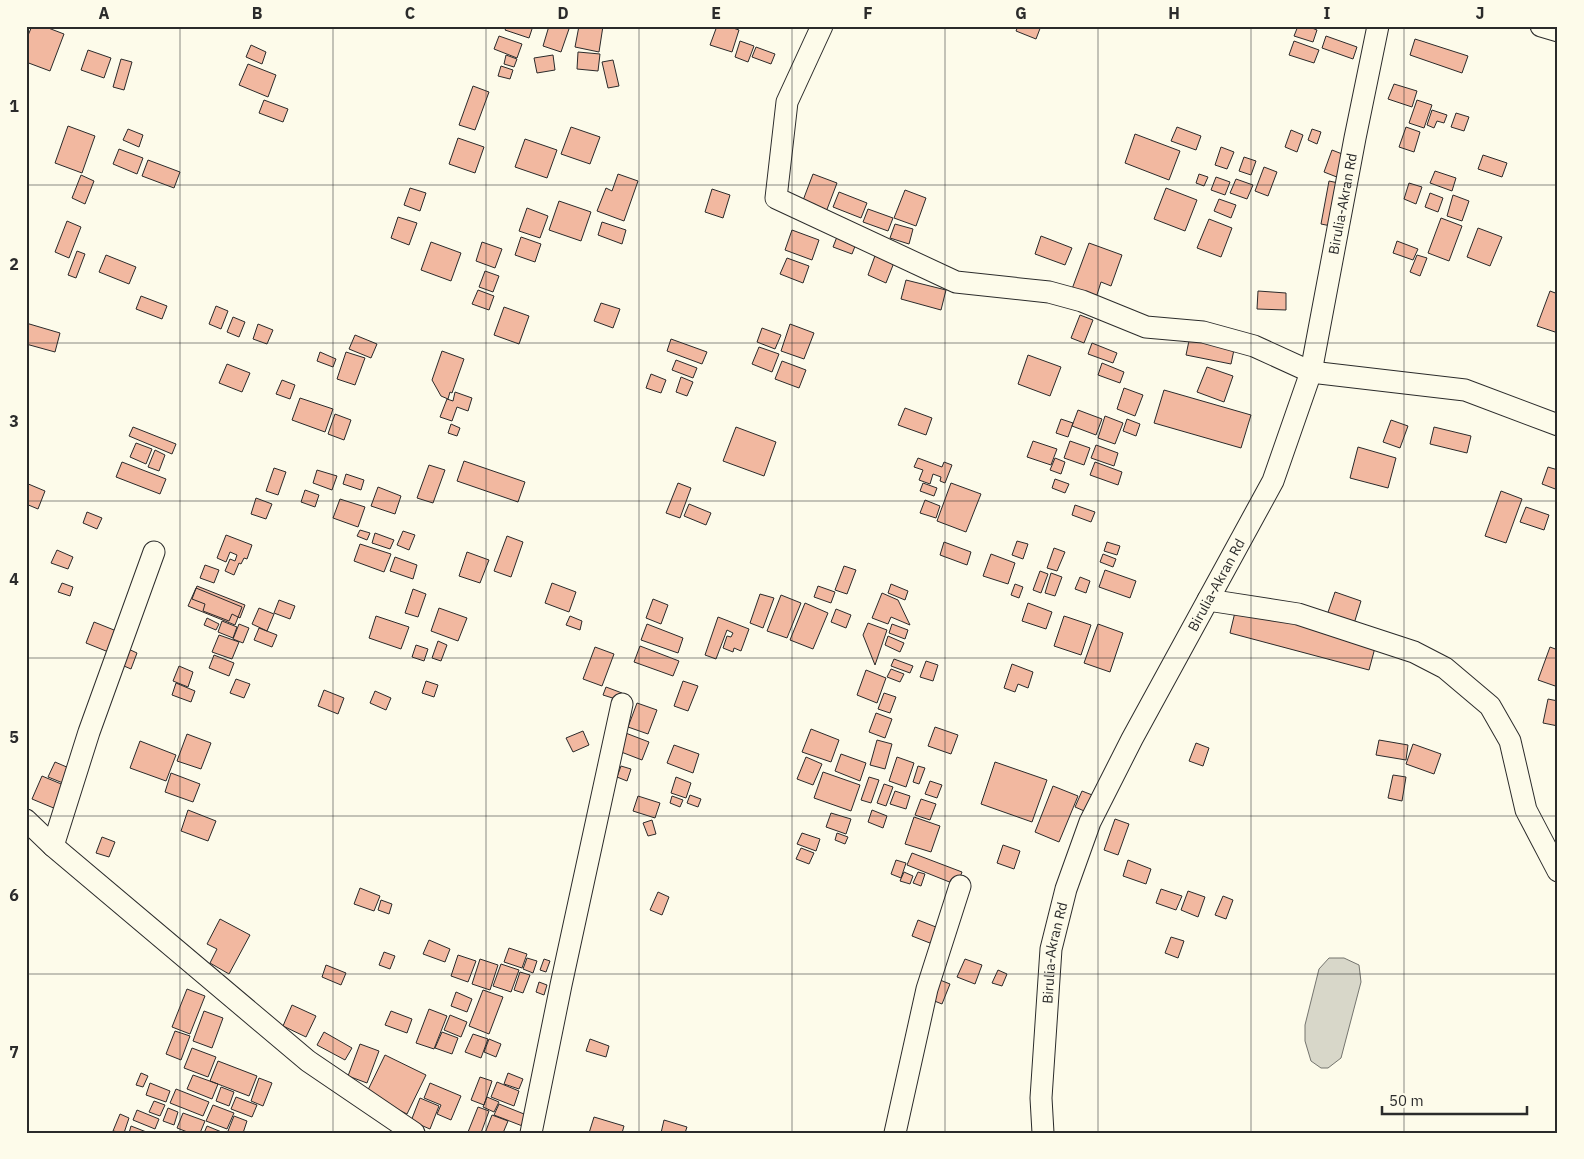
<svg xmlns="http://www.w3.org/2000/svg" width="1584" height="1159" font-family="'IBM Plex Sans',sans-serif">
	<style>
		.water { fill: #d8d7c9; stroke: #74746e }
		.building { fill: #f2b8a0; stroke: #2b2b2b }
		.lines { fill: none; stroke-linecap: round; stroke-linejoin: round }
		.minor-casing { stroke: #2b2b2b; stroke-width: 23 }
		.minor { stroke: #fdfbea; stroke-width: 21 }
		.grid { fill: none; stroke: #2b2b2b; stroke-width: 1; stroke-opacity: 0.55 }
		.labels { text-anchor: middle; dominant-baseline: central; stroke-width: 4; stroke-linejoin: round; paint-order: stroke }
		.street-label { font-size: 14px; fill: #2b2b2b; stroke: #fdfbea }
		.neatline { fill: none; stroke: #2b2b2b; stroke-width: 2 }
		.grid-label { font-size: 16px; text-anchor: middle; font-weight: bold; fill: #2b2b2b }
	</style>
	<rect width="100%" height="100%" fill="#fdfbea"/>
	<path class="water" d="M1329,958H1344L1359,965L1361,982L1341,1058L1328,1068H1321L1311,1061L1305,1041V1025L1319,969Z"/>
	<path class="building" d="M32,26H43L64,34L50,71L26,62V40Z
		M507,26H533L529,38L505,30Z
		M549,26H570L561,52L543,46Z
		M579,26H603L599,52L575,47Z
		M717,26H727L739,30L732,52L710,45Z
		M1018,26H1041L1036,39L1016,31Z
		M1298,26H1307L1317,30L1313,42L1294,36Z
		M499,36L522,44L517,58L494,49Z
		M1326,36L1357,47L1353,59L1322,48Z
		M1415,39L1468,56L1462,73L1410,55Z
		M740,41L754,46L748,62L735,57Z
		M1294,41L1319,50L1314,63L1289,55Z
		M251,45L266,52L262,64L246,57Z
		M756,47L775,54L771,64L752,57Z
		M88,50L111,58L104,78L81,70Z
		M578,52L600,54L598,71L577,69Z
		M506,55L517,59L514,67L504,64Z
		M553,55L555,70L537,73L534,58Z
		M121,59L132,62L124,90L113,87Z
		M613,60L619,86L608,88L602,62Z
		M248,64L276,75L268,97L239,85Z
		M501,66L513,70L510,79L498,76Z
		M1394,84L1417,91L1412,107L1388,99Z
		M473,86L489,92L475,130L459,125Z
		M264,100L288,109L283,122L259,113Z
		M1417,100L1432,105L1424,128L1409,123Z
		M1432,110L1447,115L1444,123L1437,121L1434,128L1427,125Z
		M1456,113L1469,117L1464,131L1451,127Z
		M68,126L95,136L82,173L55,163Z
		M571,127L600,137L590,164L561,154Z
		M1177,127L1201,136L1196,150L1171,141Z
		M1406,127L1420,132L1414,152L1399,147Z
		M128,129L143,135L139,147L123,140Z
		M1312,129L1321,132L1317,144L1308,140Z
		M1291,130L1303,135L1297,152L1285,147Z
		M1135,134L1180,151L1169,180L1125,163Z
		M458,138L484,147L475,173L449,164Z
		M525,139L557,150L547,178L515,167Z
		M1221,147L1234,152L1227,169L1215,165Z
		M119,149L143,158L137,174L113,164Z
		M1332,150L1355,159L1347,181L1324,172Z
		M1483,155L1507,163L1502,177L1478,169Z
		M1244,157L1256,161L1251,175L1239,171Z
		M148,160L180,172L174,188L142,176Z
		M1264,167L1277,172L1268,196L1255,191Z
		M1435,171L1456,178L1452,191L1430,183Z
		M618,174L638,181L624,221L597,211L606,188L612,191Z
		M813,174L837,183L826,212L802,203Z
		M1199,174L1208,177L1204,186L1196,183Z
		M81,175L94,181L85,204L72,198Z
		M1216,177L1230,182L1225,195L1211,190Z
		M1236,179L1253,185L1247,199L1230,193Z
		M1329,181L1343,184L1336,227L1321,224Z
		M1409,183L1422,187L1416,204L1404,199Z
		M410,188L426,193L420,211L404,205Z
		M1166,188L1197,200L1185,231L1154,219Z
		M712,189L730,195L723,218L705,212Z
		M905,190L926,198L916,226L894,218Z
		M839,192L867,203L861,218L833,207Z
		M1430,193L1443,198L1438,212L1425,207Z
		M1453,195L1469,201L1462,221L1447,216Z
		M1219,199L1236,205L1231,218L1214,211Z
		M559,201L591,212L581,241L549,230Z
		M527,208L548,216L540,238L519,231Z
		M868,209L893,218L888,231L863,222Z
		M398,217L417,223L409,245L391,238Z
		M1441,218L1462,226L1449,261L1428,253Z
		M1209,219L1232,228L1221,257L1197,248Z
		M67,221L81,227L69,258L55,252Z
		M602,222L626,230L622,244L598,235Z
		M842,224L861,231L852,254L833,247Z
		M895,224L913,229L909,244L890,238Z
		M1478,228L1502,237L1490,266L1467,257Z
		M792,230L819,240L812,260L785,250Z
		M1041,236L1072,248L1065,265L1035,254Z
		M521,237L541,244L535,262L515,255Z
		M1397,241L1418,249L1413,260L1393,253Z
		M431,242L461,253L451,281L421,270Z
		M482,242L502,249L495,268L476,261Z
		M1089,243L1122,255L1111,286L1101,282L1096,298L1072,289Z
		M77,251L85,254L76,278L68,275Z
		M876,253L895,260L886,283L868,275Z
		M106,255L136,267L129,284L99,272Z
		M1417,255L1427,258L1420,276L1410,272Z
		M787,258L809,266L803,283L780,274Z
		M485,271L499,276L493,292L479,287Z
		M906,280L946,290L941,310L901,299Z
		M478,290L494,296L489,310L472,304Z
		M1258,291L1286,293V310L1257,309Z
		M1550,291L1558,294V333L1537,326Z
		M141,296L167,306L162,319L136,309Z
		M601,303L620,309L613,328L594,321Z
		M216,306L228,311L221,329L209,324Z
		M504,307L529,316L519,344L494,335Z
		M1080,315L1093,320L1084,343L1071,338Z
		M233,317L245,322L239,337L227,332Z
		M26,323L60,333L55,352L26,344Z
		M258,324L273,330L267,344L253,339Z
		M790,324L814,333L804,359L781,351Z
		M762,328L781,335L775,349L757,342Z
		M355,335L377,344L371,358L349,349Z
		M1190,336L1235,345L1231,364L1186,355Z
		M671,339L707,352L702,364L667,351Z
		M1092,343L1117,353L1113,363L1088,354Z
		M759,347L779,354L772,372L752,364Z
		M442,351L464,359L452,393L450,392L448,399L441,396L432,380Z
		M320,352L336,359L333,367L317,361Z
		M346,352L365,358L355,385L337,379Z
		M1028,355L1061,367L1050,396L1018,384Z
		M676,360L697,368L693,378L672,370Z
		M782,361L806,370L799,388L775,379Z
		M1102,363L1124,372L1120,383L1098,375Z
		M227,364L250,373L242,392L219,383Z
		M1207,367L1233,376L1224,402L1197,392Z
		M651,374L666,380L661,393L646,388Z
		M681,377L693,382L687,396L676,392Z
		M282,380L295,385L290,399L276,394Z
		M1124,388L1143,395L1135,416L1117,409Z
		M1164,390L1251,415L1241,448L1154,423Z
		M455,392L472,398L468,411L457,407L452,421L440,417L447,399L453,401Z
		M300,398L333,409L325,432L292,420Z
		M905,408L932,418L926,435L898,425Z
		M1078,410L1102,419L1096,435L1072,426Z
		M335,414L351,420L344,440L328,434Z
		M1105,416L1123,423L1115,444L1098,438Z
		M1061,419L1073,423L1068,437L1056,433Z
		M1127,419L1140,424L1136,436L1123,431Z
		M1391,420L1408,426L1400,448L1383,442Z
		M451,424L460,428L457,436L448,433Z
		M133,427L176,444L172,454L129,436Z
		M736,427L776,442L764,476L723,461Z
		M1434,427L1471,436L1467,453L1430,444Z
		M1033,441L1057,449L1051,465L1027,457Z
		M1070,441L1090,448L1084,465L1064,458Z
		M136,443L152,449L146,464L130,457Z
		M1096,445L1118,453L1114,466L1091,458Z
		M1358,447L1396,458L1388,488L1350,478Z
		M155,450L165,455L159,471L148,467Z
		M918,458L942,467L944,462L952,465L945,483L940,481L941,477L933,474L930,484L919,480L923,470L914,467Z
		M1055,458L1065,462L1061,474L1050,470Z
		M464,461L525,482L518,502L457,481Z
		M122,462L166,479L160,494L116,477Z
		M1095,462L1122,472L1118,485L1090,475Z
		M429,465L445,470L433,503L417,498Z
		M1548,467L1558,470V490L1542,484Z
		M274,468L286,472L278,495L266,491Z
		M317,470L337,476L332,490L313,483Z
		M346,474L364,480L361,490L343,484Z
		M1055,479L1069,484L1065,493L1052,488Z
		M26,483L45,491L38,509L26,504Z
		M678,483L691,488L680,518L666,513Z
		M923,483L937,488L934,496L920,491Z
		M951,483L981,494L966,532L937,521Z
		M378,487L401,496L395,514L371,506Z
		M305,490L319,495L315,507L301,502Z
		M1501,491L1522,499L1506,543L1485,536Z
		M256,498L272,504L266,519L251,514Z
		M340,499L365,507L358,527L333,518Z
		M925,500L940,506L936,518L920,513Z
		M689,504L711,513L706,525L684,516Z
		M1075,505L1095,512L1091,522L1072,515Z
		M1526,507L1549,515L1544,530L1520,522Z
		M87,512L102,518L97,529L83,523Z
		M360,530L370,533L367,540L357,536Z
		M403,531L415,535L409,550L397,545Z
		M375,533L394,540L390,549L372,543Z
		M226,535L252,545L247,559L244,558L241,564L239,563L234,575L225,571L230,559L235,561L237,555L230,552L226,562L217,558Z
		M507,536L523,542L511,577L494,571Z
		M1017,541L1028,544L1023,559L1012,555Z
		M944,542L971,552L967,565L940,555Z
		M1107,542L1120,546L1117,555L1104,551Z
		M360,544L391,554L384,572L354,561Z
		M1054,548L1065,552L1057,571L1047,568Z
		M57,550L73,557L68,569L51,563Z
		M467,552L489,560L480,583L459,576Z
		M991,554L1015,563L1008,584L983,576Z
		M1103,554L1116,559L1113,567L1100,562Z
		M395,557L417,565L413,579L390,571Z
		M205,565L219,570L214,583L200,578Z
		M844,566L856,570L847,594L835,590Z
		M1105,570L1136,581L1130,598L1099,587Z
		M1040,571L1048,574L1041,593L1033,590Z
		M1051,573L1062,577L1055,596L1045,593Z
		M1080,577L1090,581L1086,593L1075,589Z
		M62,583L73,587L70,596L58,592Z
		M552,583L576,592L569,612L545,603Z
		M891,584L908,591L905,600L888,593Z
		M1015,584L1023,587L1019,598L1011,595Z
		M197,586L245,605L240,618L232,614L229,621L203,611L205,604L192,599Z
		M818,586L835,592L831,603L814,597Z
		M196,588L242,607L235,625L188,606Z
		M413,589L426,594L418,617L405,613Z
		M1335,592L1361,601L1353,627L1326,618Z
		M882,593L898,600L910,625L891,617L888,624L872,618Z
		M760,594L774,598L763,628L750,623Z
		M781,595L801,603L787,638L767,631Z
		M653,599L668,605L661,624L646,618Z
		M279,600L295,606L290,619L274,613Z
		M805,603L828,613L813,649L790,640Z
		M1028,603L1052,612L1046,629L1022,621Z
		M259,608L274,614L267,631L252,624Z
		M439,608L467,618L458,641L431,631Z
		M1236,608L1376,644L1369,670L1230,633Z
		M836,609L851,615L846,628L831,622Z
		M376,616L409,627L401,649L369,638Z
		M570,616L582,621L580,630L566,625Z
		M1064,616L1091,625L1081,655L1054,646Z
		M718,617L749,629L741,651L734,648L733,652L723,648L727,636L731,637L733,633L727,630L716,659L705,655Z
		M207,618L219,624L216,630L204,625Z
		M222,621L237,627L233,638L218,632Z
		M94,622L119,632L111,653L86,643Z
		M868,623L887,630L875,665L863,635Z
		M239,624L249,628L243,643L233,639Z
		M647,624L683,638L678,653L641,640Z
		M892,624L908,630L905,639L889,633Z
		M1098,624L1123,633L1110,672L1084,663Z
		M259,628L277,635L272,647L254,640Z
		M219,635L239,642L232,659L212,652Z
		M888,636L904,643L900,652L885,645Z
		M438,641L447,645L441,661L432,658Z
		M416,645L428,649L424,661L412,657Z
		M640,646L679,661L673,676L634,662Z
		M124,647L137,653L131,669L117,663Z
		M595,647L614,654L602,686L583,679Z
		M1550,647L1558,650V687L1538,680Z
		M214,655L234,663L229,676L209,668Z
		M894,659L913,666L910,673L891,666Z
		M926,661L938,665L933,681L920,677Z
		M1012,664L1033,672L1028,688L1018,684L1015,692L1004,688Z
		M179,666L193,672L188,687L173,681Z
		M891,669L904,674L900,682L887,677Z
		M866,670L886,678L877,703L857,695Z
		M236,679L250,684L244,698L230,693Z
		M426,681L438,685L434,697L422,693Z
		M683,681L698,686L688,711L674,706Z
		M176,683L195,691L191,702L172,695Z
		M606,687L622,693L619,700L603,695Z
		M324,690L344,698L338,714L318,706Z
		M375,691L391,698L386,710L370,703Z
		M884,693L896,697L890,713L878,709Z
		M1548,699L1558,701V726L1543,723Z
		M637,703L657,710L648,734L628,727Z
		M876,713L892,719L885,738L869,732Z
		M935,727L958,735L951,754L928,746Z
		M811,729L839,740L831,762L802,752Z
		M583,731L589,745L573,752L566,738Z
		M623,732L649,742L642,760L616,750Z
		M187,734L211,743L201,769L177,761Z
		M877,740L892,744L885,769L870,765Z
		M1379,740L1408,745L1406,760L1376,755Z
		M140,741L176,755L166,781L130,768Z
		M1196,743L1209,748L1203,766L1189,761Z
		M1413,744L1441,754L1434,774L1406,764Z
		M674,745L699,754L693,773L667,763Z
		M841,754L866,763L860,781L835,771Z
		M806,757L822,764L813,785L797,779Z
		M897,757L914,763L906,787L889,781Z
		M55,762L69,768L63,783L48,777Z
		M995,762L1047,780L1032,822L981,804Z
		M621,766L631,769L627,781L617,777Z
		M918,766L925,768L919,784L913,782Z
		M823,772L860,785L851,811L814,798Z
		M171,773L200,784L193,802L165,792Z
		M1393,775L1406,777L1402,801L1388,798Z
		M42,776L66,786L56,809L32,799Z
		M676,777L691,783L686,798L671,793Z
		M869,777L879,780L871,803L861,800Z
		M930,781L942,785L937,798L925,794Z
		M884,784L893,787L886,806L877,803Z
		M1053,786L1078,796L1059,842L1035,832Z
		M895,791L910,796L906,809L890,804Z
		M1082,791L1105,800L1098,817L1075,807Z
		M690,795L701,799L698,807L687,803Z
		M638,796L660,803L655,818L633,811Z
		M672,796L683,800L680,807L670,803Z
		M921,799L936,804L930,820L915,815Z
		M188,810L216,821L208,841L181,831Z
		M872,810L887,816L883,828L868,822Z
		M831,813L851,819L846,834L826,827Z
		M914,817L940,826L931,852L905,844Z
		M1115,819L1129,824L1118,855L1104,850Z
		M652,820L656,834L648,836L643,823Z
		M802,833L820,839L816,851L797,844Z
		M837,833L848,837L845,844L835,840Z
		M102,837L115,842L109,857L96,853Z
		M1003,845L1020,851L1014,869L997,863Z
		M801,848L814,853L809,864L796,859Z
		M912,853L962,872L957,885L907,865Z
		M896,860L906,863L901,878L891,874Z
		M1128,860L1151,869L1146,884L1123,876Z
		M904,872L913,876L910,884L900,881Z
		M918,872L925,874L921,886L913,883Z
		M360,888L380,896L374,911L354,904Z
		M1161,889L1182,896L1176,910L1156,903Z
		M1188,891L1205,897L1198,917L1181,910Z
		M658,892L669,897L662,915L650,910Z
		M1223,896L1233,900L1226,919L1215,915Z
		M381,900L392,904L389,914L378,910Z
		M220,919L250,935L229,974L210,963L217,949L207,944Z
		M918,920L941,929L935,945L912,936Z
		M1171,937L1184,941L1178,958L1165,953Z
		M429,940L450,949L445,962L423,954Z
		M509,948L527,954L522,968L504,962Z
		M384,952L395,956L390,969L379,965Z
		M458,955L476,961L468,982L451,976Z
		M527,958L537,961L533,973L523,969Z
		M480,959L498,965L490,990L472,984Z
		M544,959L550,961L546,972L540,970Z
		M965,959L982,965L975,984L957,977Z
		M501,964L519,970L511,992L493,986Z
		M326,965L346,973L341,985L322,977Z
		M998,970L1007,974L1002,986L992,983Z
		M520,972L530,975L523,993L514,990Z
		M935,978L950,984L942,1004L927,998Z
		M539,982L547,985L544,995L536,992Z
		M187,989L205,996L190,1034L172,1027Z
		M483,990L503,997L489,1034L469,1026Z
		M456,992L472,999L467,1012L451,1006Z
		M292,1005L316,1016L306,1037L283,1026Z
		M429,1009L447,1016L434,1049L416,1043Z
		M204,1011L223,1018L212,1048L193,1041Z
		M391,1011L412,1019L407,1033L385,1025Z
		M450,1015L467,1022L461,1037L444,1030Z
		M175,1031L190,1036L181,1060L166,1054Z
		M324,1032L352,1048L345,1060L317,1045Z
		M442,1032L458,1038L452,1054L435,1048Z
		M473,1034L488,1039L481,1058L465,1052Z
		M489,1039L501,1044L496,1057L484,1052Z
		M590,1039L609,1046L606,1057L586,1051Z
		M360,1044L379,1051L367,1083L348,1076Z
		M192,1048L216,1057L208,1077L184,1068Z
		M385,1055L426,1075L407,1114L366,1094Z
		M218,1061L257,1076L249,1096L210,1081Z
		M141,1073L148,1076L143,1087L136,1085Z
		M508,1073L523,1079L519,1089L504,1084Z
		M193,1075L218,1084L212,1099L187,1089Z
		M480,1077L492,1081L484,1105L471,1100Z
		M259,1078L272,1083L263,1106L251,1101Z
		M497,1082L519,1091L514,1106L491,1097Z
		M150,1083L170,1091L166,1102L146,1095Z
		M430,1083L461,1096L451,1120L437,1114L441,1105L424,1098Z
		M221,1087L234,1092L229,1106L216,1101Z
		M176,1089L209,1102L203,1116L170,1103Z
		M236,1097L257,1105L252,1117L231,1109Z
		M487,1097L499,1102L494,1112L483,1107Z
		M420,1098L439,1106L430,1129L411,1121Z
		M154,1101L165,1105L160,1116L149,1112Z
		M499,1104L529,1116L525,1127L494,1115Z
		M213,1105L234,1113L227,1129L206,1121Z
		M478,1107L489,1111L481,1133H470L468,1132Z
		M168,1108L178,1112L174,1125L163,1121Z
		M137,1110L159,1119L155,1129L133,1120Z
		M183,1113L205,1121L200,1133H190L177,1128Z
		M120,1114L129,1118L124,1133L113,1131Z
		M492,1115L508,1121L503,1133H485Z
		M234,1116L247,1121L243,1133H234L228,1131Z
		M594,1117L624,1126L622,1133H589Z
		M664,1120L687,1127L685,1133H661Z
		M131,1126L149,1133H129Z
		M207,1126L224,1133H204Z"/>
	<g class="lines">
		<g class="minor-casing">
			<g id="minor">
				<path d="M822,26L787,102L776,198L956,282L1049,292L1082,301L1146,327L1203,332L1254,346L1311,372L1465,390L1558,425"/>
				<path d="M1541,26L1558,31"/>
				<path d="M1208,600L1298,614L1414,652L1445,668L1490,706L1510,741L1526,810L1558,871"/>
				<path d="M26,820L53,846L308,1061L414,1133"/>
				<path d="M53,846L89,732L154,552"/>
				<path d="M531,1133L561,985L622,704"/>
				<path d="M895,1133L927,989L960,886"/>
				<path id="s1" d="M1043,1133L1041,1098L1051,949L1066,889L1090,822L1132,739L1273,481L1311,372L1355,138L1378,26"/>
			</g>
		</g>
		<use href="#minor" class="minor"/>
	</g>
	<path class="grid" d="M180,26V1133M333,26V1133M486,26V1133M639,26V1133M792,26V1133M945,26V1133M1098,26V1133M1251,26V1133M1404,26V1133M26,185H1558M26,343H1558M26,501H1558M26,658H1558M26,816H1558M26,974H1558"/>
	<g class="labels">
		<g class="street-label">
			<text stroke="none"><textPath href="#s1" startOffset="991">Birulia-Akran Rd</textPath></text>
			<text stroke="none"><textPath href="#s1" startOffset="586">Birulia-Akran Rd</textPath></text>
			<text stroke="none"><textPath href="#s1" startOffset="181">Birulia-Akran Rd</textPath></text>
		</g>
	</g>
	<rect width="1584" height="1159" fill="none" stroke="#fdfbea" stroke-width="55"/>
	<path d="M1382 1106v8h145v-8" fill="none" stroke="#2b2b2b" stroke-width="2.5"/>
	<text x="1389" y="1106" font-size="15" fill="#2b2b2b" stroke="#fdfbea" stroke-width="4" paint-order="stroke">50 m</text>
	<rect x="28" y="28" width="1528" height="1104" class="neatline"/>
	<g class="grid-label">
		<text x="104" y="19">A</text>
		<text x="257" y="19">B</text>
		<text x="410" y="19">C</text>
		<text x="563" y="19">D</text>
		<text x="716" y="19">E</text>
		<text x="868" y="19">F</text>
		<text x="1021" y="19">G</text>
		<text x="1174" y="19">H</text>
		<text x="1327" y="19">I</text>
		<text x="1480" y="19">J</text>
		<text x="14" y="112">1</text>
		<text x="14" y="270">2</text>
		<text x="14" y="427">3</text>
		<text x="14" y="585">4</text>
		<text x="14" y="743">5</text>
		<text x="14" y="901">6</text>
		<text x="14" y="1058">7</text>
	</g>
</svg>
